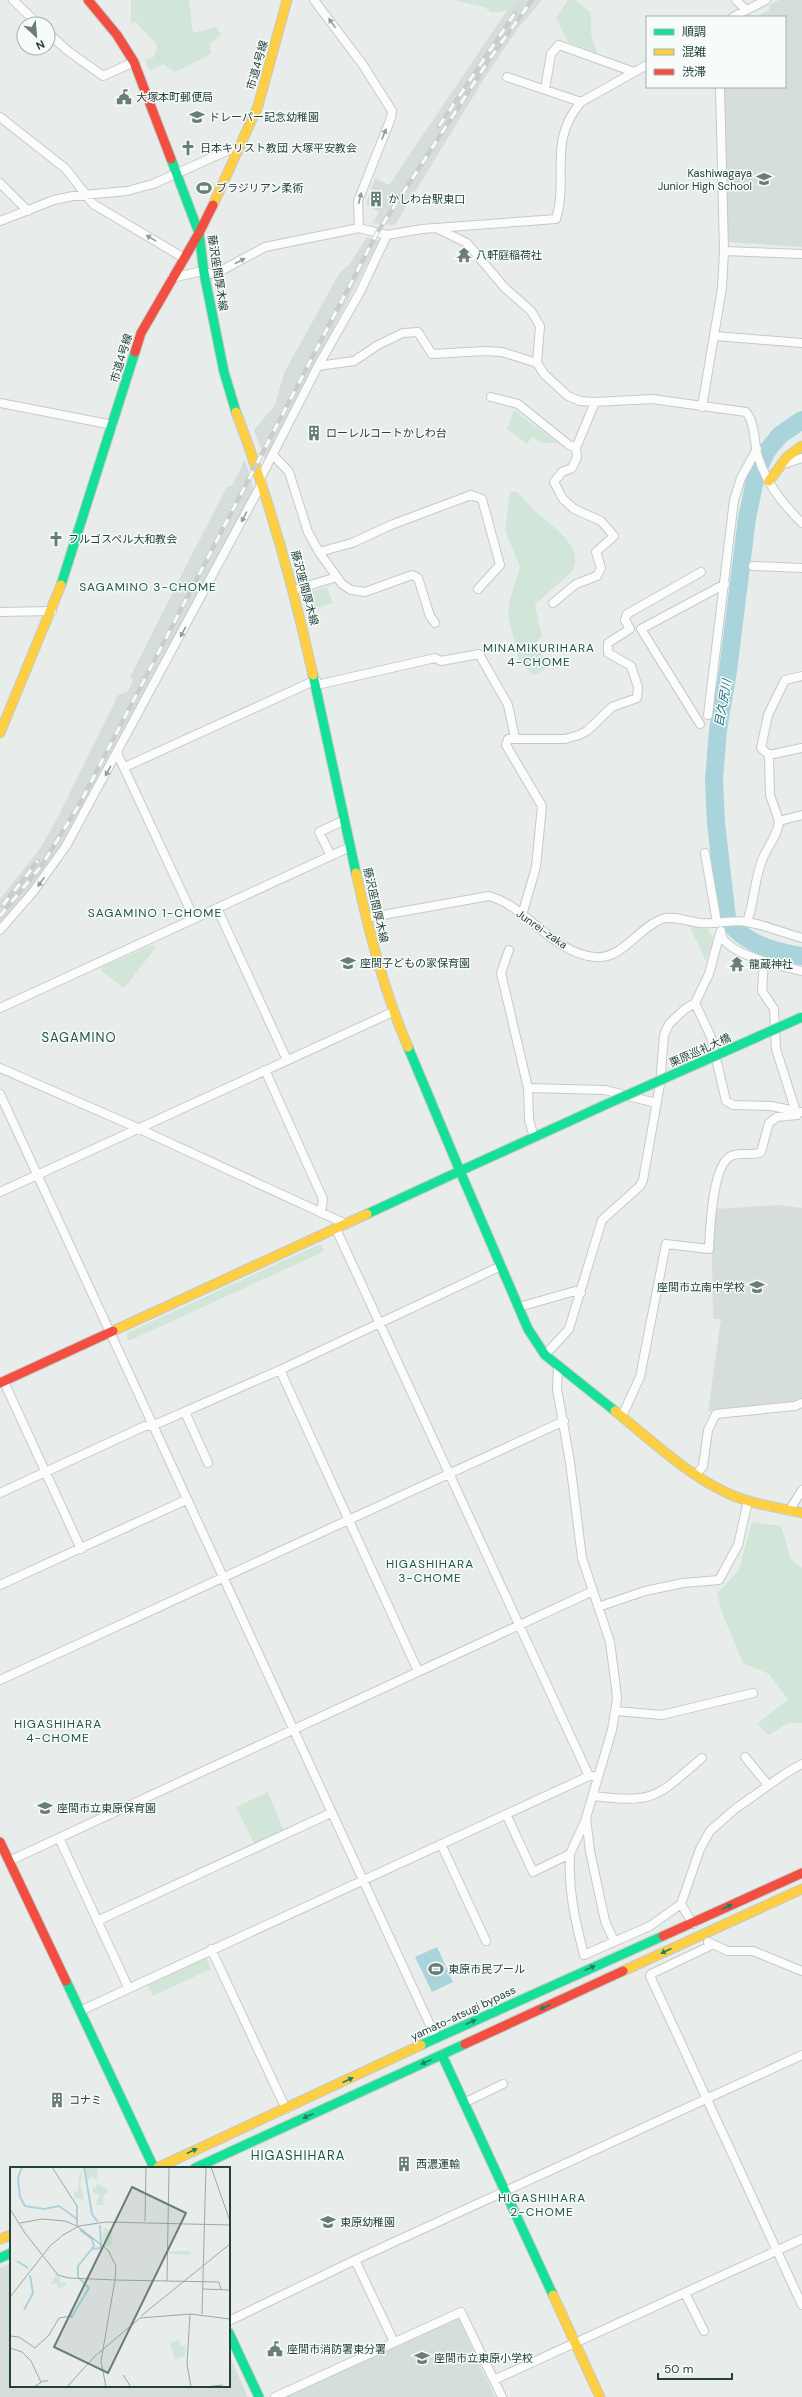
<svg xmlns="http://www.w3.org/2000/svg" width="802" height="2397" font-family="'DM Sans','Noto Sans JP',sans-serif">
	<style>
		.built { fill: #d6dedb }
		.green { fill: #d1e6d8 }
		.water { fill: #a9d4db }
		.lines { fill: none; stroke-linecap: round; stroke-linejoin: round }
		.river { stroke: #a9d4db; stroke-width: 18 }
		.street-casing { stroke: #c5cac8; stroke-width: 10 }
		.fast-casing { stroke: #c3cbc8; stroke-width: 11 }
		.slow-casing { stroke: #c3cbc8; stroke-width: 11 }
		.jam-casing { stroke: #c3cbc8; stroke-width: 11 }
		.street { stroke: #fcfcfc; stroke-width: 8 }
		.fast { stroke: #16e098; stroke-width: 9 }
		.slow { stroke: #ffcf43; stroke-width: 9 }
		.jam { stroke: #f24e42; stroke-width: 9 }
		.rail-casing { stroke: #c9cdcc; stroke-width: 4.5 }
		.rail { stroke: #f7fbf9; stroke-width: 3; stroke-dasharray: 9; stroke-linecap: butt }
		.fast-bridge-casing { stroke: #c3ccc9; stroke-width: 11; stroke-linecap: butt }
		.fast-bridge { stroke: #16e098; stroke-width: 9 }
		.oneway { fill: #909f9b }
		.oneway2 { fill: #1e8160 }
		.labels { text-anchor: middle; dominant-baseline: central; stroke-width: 3; stroke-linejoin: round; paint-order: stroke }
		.street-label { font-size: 11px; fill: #24423a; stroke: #f7fbf9 }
		.poi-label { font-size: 11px; fill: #24423a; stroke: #f7fbf9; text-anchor: start }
		.neighbourhood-label { font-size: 12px; letter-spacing: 1px; fill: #1f5548; stroke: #f7fbf9 }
		.water-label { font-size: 12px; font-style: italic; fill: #1c6f80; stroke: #f7fbf9 }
		.quarter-label { font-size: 13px; letter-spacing: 1px; fill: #1f5548; stroke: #f7fbf9 }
		.inset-river { fill: none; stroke: #a9d4db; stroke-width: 2 }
		.inset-road { fill: none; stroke: #9aa9a4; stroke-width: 1 }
		.view { fill: #697e78; fill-opacity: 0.15; stroke: #697e78; stroke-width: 2 }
		.inset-edge { fill: none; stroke: #24423a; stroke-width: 2 }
	</style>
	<rect width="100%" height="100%" fill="#e8edeb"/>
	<path class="built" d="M514,0H542L519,27L487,74L395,225L373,223L379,212L366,204L375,178L389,185Z
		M779,0H802V247L727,242L723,87H785V17H749H756L769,10L770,5Z
		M367,237L379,241L265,459L254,430L275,405L284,373L340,272L349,265Z
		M245,460L254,490L56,856L14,911L0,924V899L41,847L57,819L118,695L128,691L133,681L130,677L188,562L227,487L232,485Z
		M780,1205L802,1208V1399L794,1403L708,1411L721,1319H713L712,1255L715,1209Z
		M11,2263V2386H229V2355L248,2397H0V2268Z
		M455,2318L459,2320L495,2397H283Z"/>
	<path class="green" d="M131,0H189L193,33L216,27L221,34L210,44L211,54L175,72L163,64L150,71L145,60L154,57L157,45L136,22L131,24Z
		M454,0H518L509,9L500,12H491L484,7Z
		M568,0H575L591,13V33L597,53L568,42L556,18Z
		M514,410L557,443H542L532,437L527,444L507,429Z
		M510,492H517C523,498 530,506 536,512C551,525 586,547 572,571L535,605L542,636L536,644L547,665L543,671L534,675L519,662L508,615L510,599L520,567L505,530Z
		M327,587L333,603L310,610L307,597L308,592Z
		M690,927L708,929L713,938L706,962Z
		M152,945L156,947L126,986L122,987L102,971V967Z
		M320,1244L324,1249L323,1252L131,1340H127V1333Z
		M752,1522L781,1526L791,1559L802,1568V1723H788L769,1735L757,1724L788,1699L769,1674L743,1663L722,1613L717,1593L739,1570Z
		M268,1792L284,1831L255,1845L236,1807Z
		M206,1956L211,1969L153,1996L147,1984Z"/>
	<path class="water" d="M802,416V426C781,438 768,453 760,476L755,463C768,443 783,429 802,416Z
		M437,1947L453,1982L432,1992L415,1957Z"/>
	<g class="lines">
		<path class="river" d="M802,420L780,435L766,452L756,475L747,518L728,671L718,730L714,780L716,823L727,918C741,943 775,952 802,956"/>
		<g class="street-casing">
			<path id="street" d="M13,0L38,24
				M314,0L363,65L392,111L391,118L358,201L359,228
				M736,0L746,10
				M733,17L766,0
				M48,33L68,51L103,76L134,62
				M507,77L581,102
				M720,87L724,251L802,254
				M545,89L551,54L559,45L634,72
				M0,117L66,169L93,204L184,258
				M0,183L28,211
				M0,221L54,200L73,196L127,191L153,184L229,150L239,149
				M438,229L467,243L504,287L531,311L540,326L537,363L544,374L568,396L580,401L595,402L652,399L746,412C755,423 754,440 757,453C765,482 782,503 802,523
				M172,278L198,272L215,274L265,247L359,228L387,235L422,229L556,219C569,177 547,142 581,102L647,65
				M715,336L802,343
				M318,366L354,361L378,345L403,333L418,332L432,354L485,351L502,352L537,363
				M491,397L518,404L569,445L576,448
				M0,403L113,425
				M702,407L722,288L724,251
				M273,455L289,472L308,532L319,552L342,584L351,590L365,592L412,575L418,578L430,616L435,623
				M781,465L802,458
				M261,477L318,366L360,292L387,235
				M319,552L352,543L391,525L471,495L482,499L500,565L478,589
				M753,566L802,568
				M294,590L337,577
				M553,603L576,584L597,576L601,568L596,552L614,536L601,521L574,509L563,499L554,482L562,472L572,468L577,457L576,448L595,402
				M0,612L52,611
				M317,685L435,658L441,661L479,654L508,705L515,738
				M708,715L734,500L741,478L757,449
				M700,724L641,629L725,584
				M117,753L194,918
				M769,755L802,748
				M125,767L316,680
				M779,821L770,795L769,755L761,748L768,715L785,680L802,676
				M705,853L717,923
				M331,856L319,832L345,820
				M217,908L287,1060
				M522,915L536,867L542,806L506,745L508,739H565L579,735L587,731L612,707L637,698L638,687L631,666L608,653V643L630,629L625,620L627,614L701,572
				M366,918L489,896C528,907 552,953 595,957C622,960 639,927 662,919C675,915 689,922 701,923C716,925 732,919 747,922C765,925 784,933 802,938
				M747,922C755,901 754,878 763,858C768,845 778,836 779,821L802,815
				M0,930L33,892L66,846L262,483
				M721,931C720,954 785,967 802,971
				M720,933L709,974L695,1003L711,1037L726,1101L733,1105L771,1106L801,1112
				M509,950L501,973L528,1088L529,1120L534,1137
				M0,1008L350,847
				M0,1068L131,1125L346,1224
				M265,1070L323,1199L321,1213
				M528,1088L605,1090L656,1103
				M0,1094L436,2038
				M0,1192L393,1012
				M336,1229L589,1776
				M519,1307L575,1291L581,1293
				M545,1355L569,1329L602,1220L640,1186L643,1180L660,1084L664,1035L669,1024L685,1009L695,1003
				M558,1367L557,1389L570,1462L582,1558L610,1642L616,1688L617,1699L612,1730L586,1818L590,1851L605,1921L614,1941
				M280,1370L418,1671
				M4,1382L81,1549
				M185,1412L208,1463
				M622,1416L640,1377L666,1244L709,1249C710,1230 712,1165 731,1156C740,1151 752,1157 761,1152L769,1123L777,1117L797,1115L776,1049L774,1009L762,991L764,961
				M696,1475L703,1466L708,1430L716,1414L795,1406L802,1403
				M0,1493L145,1426H152L280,1370L501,1266
				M789,1511L802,1490
				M0,1585L186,1500
				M598,1607L645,1591L683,1583L719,1580L738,1545L748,1501
				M0,1680L564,1421
				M616,1711L662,1715L753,1693
				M745,1757L768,1785
				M594,1796C656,1804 657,1796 702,1758
				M506,1814L533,1872L570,1854L586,1819
				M59,1838L128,1987
				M441,1844L486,1941
				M570,1854C568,1890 575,1920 584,1955L650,1926L681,1904L700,1849L710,1831L735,1809L786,1773L802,1764
				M9,1861L593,1591
				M681,1904L693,1924
				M97,1921L331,1813
				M708,1942L728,1951H753L802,1971
				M712,1945L651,1974L650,1976L802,2305
				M211,1949L286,2109
				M80,2011L589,1776H593
				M464,2103L503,2084
				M355,2260L394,2342
				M685,2293L704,2331
				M229,2321L355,2260L802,2055
				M494,2380L802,2239
				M275,2397L461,2312L502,2397"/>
		</g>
		<g class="fast-casing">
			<path id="fast" d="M171,159L199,233L204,273L224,372L236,412
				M61,585L135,352
				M313,675L356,873
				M408,1047L460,1171L607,1104
				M367,1214L460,1171L528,1329L545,1355L615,1411
				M66,1981L154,2168
				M421,2045L663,1936
				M442,2055L553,2295
				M195,2168L465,2044
				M0,2258L11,2253
				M229,2333L259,2397"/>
		</g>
		<g class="slow-casing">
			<path id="slow" d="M213,205L258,106L287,0
				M236,412C269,498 293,585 313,675
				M769,481L787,457L802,446
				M0,733L61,585
				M356,873C369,932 384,991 408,1047
				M113,1331L367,1214
				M615,1411C650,1439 685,1473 725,1492C749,1504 777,1507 802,1513
				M623,1971L802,1889
				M157,2168L421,2045
				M0,2239L11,2235
				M553,2295L600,2397"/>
		</g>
		<g class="jam-casing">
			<path id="jam" d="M88,0L117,35L134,62L171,159
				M135,352L141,333L199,233L213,205
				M0,1383L113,1331
				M0,1842L66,1981
				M663,1936L802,1873
				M465,2044L623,1971"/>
		</g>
		<use href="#street" class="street"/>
		<use href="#fast" class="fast"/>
		<use href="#slow" class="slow"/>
		<use href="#jam" class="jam"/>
		<g class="rail-casing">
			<path id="rail" d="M439,126L515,13
				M3,905L38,861
				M0,916L42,865L79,805L377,233L489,60L532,0"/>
		</g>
		<use href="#rail" class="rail"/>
		<g class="fast-bridge-casing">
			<path id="fast-bridge" d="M607,1104L802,1017"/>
		</g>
		<use href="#fast-bridge" class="fast-bridge"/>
	</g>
	<defs><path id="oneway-solid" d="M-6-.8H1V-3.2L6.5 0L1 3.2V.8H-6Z"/></defs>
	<g class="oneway">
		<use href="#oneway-solid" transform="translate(332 23) rotate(-126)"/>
		<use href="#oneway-solid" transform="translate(384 134) rotate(-67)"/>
		<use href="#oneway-solid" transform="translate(360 198) rotate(-76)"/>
		<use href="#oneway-solid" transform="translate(151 238) rotate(-149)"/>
		<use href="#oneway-solid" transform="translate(240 261) rotate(-28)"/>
		<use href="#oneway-solid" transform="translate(244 517) rotate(118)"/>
		<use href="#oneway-solid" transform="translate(183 632) rotate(118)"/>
		<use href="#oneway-solid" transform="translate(108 771) rotate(119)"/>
		<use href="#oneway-solid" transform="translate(41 882) rotate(125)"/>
	</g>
	<g class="oneway2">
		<use href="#oneway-solid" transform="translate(727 1907) rotate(-25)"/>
		<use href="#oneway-solid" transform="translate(666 1951) rotate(155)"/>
		<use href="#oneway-solid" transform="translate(590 1968) rotate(-24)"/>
		<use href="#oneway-solid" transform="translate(545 2007) rotate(155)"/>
		<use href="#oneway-solid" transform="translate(471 2022) rotate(-24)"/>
		<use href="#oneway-solid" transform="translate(426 2062) rotate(155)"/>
		<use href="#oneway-solid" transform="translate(348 2080) rotate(-25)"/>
		<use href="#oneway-solid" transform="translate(308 2116) rotate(155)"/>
		<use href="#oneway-solid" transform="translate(192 2151) rotate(-26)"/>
	</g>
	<defs>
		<g id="civic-bare" transform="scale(1.2)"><path d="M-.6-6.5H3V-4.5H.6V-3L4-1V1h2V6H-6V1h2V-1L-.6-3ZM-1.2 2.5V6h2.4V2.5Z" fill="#697e78" stroke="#f7fbf9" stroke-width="2.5" paint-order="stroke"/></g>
		<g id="school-bare" transform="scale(1.2)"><path d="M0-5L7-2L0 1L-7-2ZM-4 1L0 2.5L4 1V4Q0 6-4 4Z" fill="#697e78" stroke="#f7fbf9" stroke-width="2.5" paint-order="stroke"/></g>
		<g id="church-bare" transform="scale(1.2)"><path d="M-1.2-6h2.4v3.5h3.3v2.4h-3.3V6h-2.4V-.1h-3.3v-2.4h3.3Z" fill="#697e78" stroke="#f7fbf9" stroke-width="2.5" paint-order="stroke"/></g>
		<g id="stadium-bare" transform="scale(1.2)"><path d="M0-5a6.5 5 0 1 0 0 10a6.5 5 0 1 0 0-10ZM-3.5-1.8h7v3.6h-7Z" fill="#697e78" stroke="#f7fbf9" stroke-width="2.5" paint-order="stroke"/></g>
		<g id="building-bare" transform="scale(1.2)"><path d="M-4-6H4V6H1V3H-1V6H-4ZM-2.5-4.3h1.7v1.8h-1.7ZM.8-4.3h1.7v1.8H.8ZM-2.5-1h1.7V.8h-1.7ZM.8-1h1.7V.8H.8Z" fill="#697e78" stroke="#f7fbf9" stroke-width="2.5" paint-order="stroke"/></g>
		<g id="temple-bare" transform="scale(1.2)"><path d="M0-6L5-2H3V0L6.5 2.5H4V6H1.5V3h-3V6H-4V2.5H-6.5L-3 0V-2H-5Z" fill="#697e78" stroke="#f7fbf9" stroke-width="2.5" paint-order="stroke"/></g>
	</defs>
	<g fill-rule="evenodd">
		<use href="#civic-bare" x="124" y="97"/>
		<use href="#school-bare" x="197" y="117"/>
		<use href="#church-bare" x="188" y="148"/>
		<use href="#school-bare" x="764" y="179"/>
		<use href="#stadium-bare" x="204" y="188"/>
		<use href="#building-bare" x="376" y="199"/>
		<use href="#temple-bare" x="464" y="255"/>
		<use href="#building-bare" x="314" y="433"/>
		<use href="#church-bare" x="56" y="539"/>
		<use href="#school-bare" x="348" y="963"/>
		<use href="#temple-bare" x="737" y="964"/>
		<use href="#school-bare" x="757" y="1287"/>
		<use href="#school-bare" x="45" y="1808"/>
		<use href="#stadium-bare" x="436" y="1969"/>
		<use href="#building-bare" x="57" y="2100"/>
		<use href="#building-bare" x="404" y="2164"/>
		<use href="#school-bare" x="328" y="2222"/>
		<use href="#civic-bare" x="275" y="2349"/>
		<use href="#school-bare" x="422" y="2358"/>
	</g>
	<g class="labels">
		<g class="street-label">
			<text transform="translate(257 65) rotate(-74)">市道4号線</text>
			<text transform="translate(218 273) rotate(81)">藤沢座間厚木線</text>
			<text transform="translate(121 358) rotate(-73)">市道4号線</text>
			<text transform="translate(305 588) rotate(75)">藤沢座間厚木線</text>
			<text transform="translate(376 905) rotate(77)">藤沢座間厚木線</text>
			<text transform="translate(542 929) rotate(35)">Junrei-zaka</text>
			<text transform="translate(700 1050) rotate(-24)">栗原巡礼大橋</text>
			<text transform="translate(463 2013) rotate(-25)">yamato-atsugi bypass</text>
		</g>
		<g class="poi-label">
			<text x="136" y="97">大塚本町郵便局</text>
			<text x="209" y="117">ドレーパー記念幼稚園</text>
			<text x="200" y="148">日本キリスト教団 大塚平安教会</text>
			<text x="752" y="173" text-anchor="end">Kashiwagaya<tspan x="752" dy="13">Junior High School</tspan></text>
			<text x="216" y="188">ブラジリアン柔術</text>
			<text x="388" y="199">かしわ台駅東口</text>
			<text x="476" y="255">八軒庭稲荷社</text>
			<text x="326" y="433">ローレルコートかしわ台</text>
			<text x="68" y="539">フルゴスペル大和教会</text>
			<text x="360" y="963">座間子どもの家保育園</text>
			<text x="749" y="964">龍蔵神社</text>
			<text x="745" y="1287" text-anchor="end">座間市立南中学校</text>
			<text x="57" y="1808">座間市立東原保育園</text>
			<text x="448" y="1969">東原市民プール</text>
			<text x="69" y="2100">コナミ</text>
			<text x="416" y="2164">西濃運輸</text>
			<text x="340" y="2222">東原幼稚園</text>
			<text x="287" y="2349">座間市消防署東分署</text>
			<text x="434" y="2358">座間市立東原小学校</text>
		</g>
		<g class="neighbourhood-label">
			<text x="148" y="587">SAGAMINO 3-CHOME</text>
			<text x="539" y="648">MINAMIKURIHARA<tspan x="539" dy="14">4-CHOME</tspan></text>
			<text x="155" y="913">SAGAMINO 1-CHOME</text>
			<text x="430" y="1564">HIGASHIHARA<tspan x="430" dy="14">3-CHOME</tspan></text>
			<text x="58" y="1724">HIGASHIHARA<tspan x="58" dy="14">4-CHOME</tspan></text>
			<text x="542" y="2198">HIGASHIHARA<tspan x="542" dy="14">2-CHOME</tspan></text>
		</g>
		<g class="water-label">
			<text transform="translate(723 703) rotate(-80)">目久尻川</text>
		</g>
		<g class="quarter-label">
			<text x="79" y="1037">SAGAMINO</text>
			<text x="298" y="2155">HIGASHIHARA</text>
		</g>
	</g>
	<g transform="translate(10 2167)">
		<rect width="220" height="220" fill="#e8edeb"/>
		<path d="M74,0H87L88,9L86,13L82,10L76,13ZM70,3L72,7L70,19L73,25V33L64,30V25L68,24ZM87,16L97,22L98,26L93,29V36L97,38H87L86,34L91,28L83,26V20L86,21ZM94,60L103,66L101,67L102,76L97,80L94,74L92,76ZM158,84H180V88L159,87ZM46,107L50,110V115H57L54,120L48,122L46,116L41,118ZM169,173L171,179L176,178L175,189L165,193L160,176Z" fill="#d1e6d8"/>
		<path class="inset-river" d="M12,0L8,11L10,30L15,39L34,42L49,39L67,52M74,0L82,47L88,55M83,82L90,81L91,78L90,58M7,94L18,101M14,143L23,126L20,108M61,151L79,121L68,110V99L84,79L82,72L70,63"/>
		<path class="inset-road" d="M42,0L67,39V59M201,0L220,54M0,42L15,66L48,108L59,111L105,113L91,194L96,220M135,54L136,0M10,56L32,52L55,54L67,59L98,83L106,99L105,113L209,115L211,123M157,114L159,0M193,122L220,123M0,130L40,79L53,68L69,59L96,55L220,58M192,147L196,0M131,149L220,77M0,169L9,170L25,181L39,168L49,151L62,149M0,181L12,185L21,194L31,215M113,208L121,220M24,220L33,214H38M57,220L84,190L130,151L180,147M181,220L177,197L180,147L220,152M196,220L213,218"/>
		<path class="view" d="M122,20L176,46L98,206L44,180Z"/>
		<rect width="220" height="220" class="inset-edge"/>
	</g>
	<rect x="646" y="16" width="140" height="72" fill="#f7fbf9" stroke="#a3b1ad"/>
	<rect x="654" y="29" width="20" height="6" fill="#16e098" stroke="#a3b1ad"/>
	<text x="682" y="36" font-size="12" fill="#24423a">順調</text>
	<rect x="654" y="49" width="20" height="6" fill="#ffcf43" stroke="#a3b1ad"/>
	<text x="682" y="56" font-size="12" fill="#24423a">混雑</text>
	<rect x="654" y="69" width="20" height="6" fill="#f24e42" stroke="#a3b1ad"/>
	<text x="682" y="76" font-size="12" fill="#24423a">渋滞</text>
	<g transform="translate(36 36) rotate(154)"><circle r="19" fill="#f7fbf9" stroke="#a3b1ad"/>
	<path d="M0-3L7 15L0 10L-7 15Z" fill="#697e78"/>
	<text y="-6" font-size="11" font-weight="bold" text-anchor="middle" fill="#24423a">N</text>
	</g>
	<path d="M658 2373v6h74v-6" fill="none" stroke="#24423a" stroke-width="2"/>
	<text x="664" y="2373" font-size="12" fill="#24423a" stroke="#f7fbf9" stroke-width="3" paint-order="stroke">50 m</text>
</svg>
